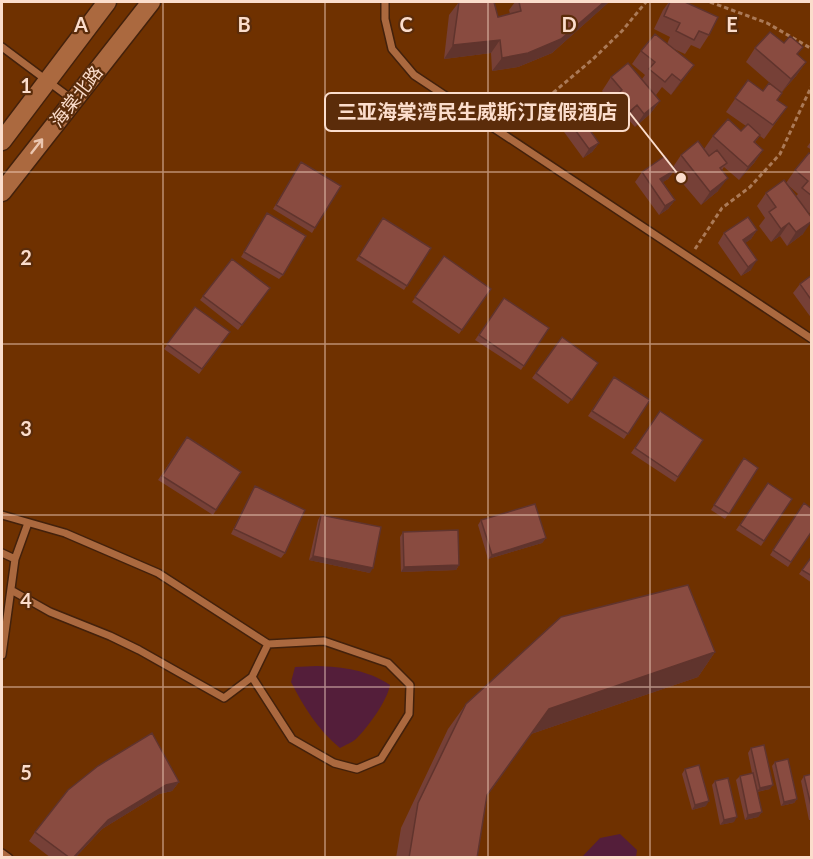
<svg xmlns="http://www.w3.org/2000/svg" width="813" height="859" font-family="Lato,'Noto Sans SC',sans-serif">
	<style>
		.water { fill: #541e3a }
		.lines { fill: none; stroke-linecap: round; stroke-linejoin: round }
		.lane-casing { stroke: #43210b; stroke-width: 10 }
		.secondary-casing { stroke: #43210b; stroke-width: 21 }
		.path { stroke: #ab7a57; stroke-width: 3; stroke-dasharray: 4.5 3; stroke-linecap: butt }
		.lane { stroke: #ab693f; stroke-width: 7 }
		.secondary { stroke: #ab693f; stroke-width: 18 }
		.wall { fill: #764037; fill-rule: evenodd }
		.shaded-wall { fill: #60342d }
		.building { fill: #894b40; stroke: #60342d; stroke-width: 1.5 }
		.oneway { stroke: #ebc6b0 }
		.grid { fill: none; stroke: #fbddcc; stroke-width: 1.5; stroke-opacity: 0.55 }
		.labels { text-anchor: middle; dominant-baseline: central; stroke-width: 4.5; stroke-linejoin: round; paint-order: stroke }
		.street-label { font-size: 18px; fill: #fbddcc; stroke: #5b2c0a }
		.grid-label { font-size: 20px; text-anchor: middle; font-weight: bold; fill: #fbddcc; stroke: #5b2c0a; stroke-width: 4.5; stroke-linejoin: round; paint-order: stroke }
		.leader { fill: none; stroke: #fbddcc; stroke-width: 2 }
		.callout-dot { fill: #fbddcc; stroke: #5b2c0a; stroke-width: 2 }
		.callout { fill: #5b2c0a; stroke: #fbddcc; stroke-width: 2 }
		.callout-label { font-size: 20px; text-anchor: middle; font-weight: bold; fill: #fbddcc }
	</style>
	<rect width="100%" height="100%" fill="#6f3100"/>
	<path class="water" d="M317,666C343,667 368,670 390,685C387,701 368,727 357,738C352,743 345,745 340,748C317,729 304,707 291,682L295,667Z
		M620,834L637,850L636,857H582L600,838Z"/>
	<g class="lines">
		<g class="lane-casing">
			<path id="lane" d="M385,2V19L392,49L414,75L812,339
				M2,47L73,100
				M2,515L65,533L158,573L268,644L324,641L388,663L410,685L409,714L381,759L357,769L334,763L292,739L252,677
				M2,553L15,559
				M11,590L50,612L110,636L139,650L224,698L252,677L268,644
				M2,655L15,559L28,523
				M2,853L9,858"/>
		</g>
		<g class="secondary-casing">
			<path id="secondary" d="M2,141L107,2
				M2,192L151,2"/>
		</g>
		<path class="path" d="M710,2L767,23L812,49
			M499,118L548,97L593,59L622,31L646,2
			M695,249L722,208L750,187L780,154L812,85"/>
		<use href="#lane" class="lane"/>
		<use href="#secondary" class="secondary"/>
	</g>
	<path class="wall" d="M459,2L498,17L510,14L509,10L515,2H609L552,53L518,67L492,71L491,53L444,59L449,15Z
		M669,2H685L709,35L700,49L691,45L685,54L672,48L694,65L671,95L662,87L656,95L660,101L650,114L635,127L627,118L619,125L606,110L611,102L602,91L611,77L642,79L645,75L632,64L641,51L667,44L670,37L654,29L663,10Z
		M784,43L803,47L797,55L806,62L796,76L782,92L777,100L787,107L764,139L760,136L755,142L763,150L754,163L739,180L724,167L722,170L718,191L701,205L673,172L668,179L663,182L675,200L668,209L659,215L635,182L642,172L673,167L681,155L704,149L713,136L741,131L746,126L726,112L748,80L763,91L777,89L746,62L755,48Z
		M565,116L592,122L586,126L599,143L592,152L583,158L559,125Z
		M812,140V150L807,147Z
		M812,155V211L808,214L803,234L787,246L780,236L771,242L759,226L765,218L757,206L766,193L786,183L795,170ZM788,185L798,194L796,196Z
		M298,167L315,228L312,233L273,209Z
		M264,218L283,275L279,279L241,257Z
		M383,218L431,248L404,290L356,260Z
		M757,230L751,239L745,243L751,270L741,276L718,243L724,233Z
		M444,256L491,289L459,334L412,302Z
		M232,259L270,288L238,330L200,300Z
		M812,275V319L793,293L800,284Z
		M504,298L549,328L521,370L475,340Z
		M195,307L230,332L199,374L164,349Z
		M562,337L598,363L568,404L532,378Z
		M614,377L650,400L624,439L588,416Z
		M660,411L703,440L675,482L631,453Z
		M187,437L241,472L213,515L158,480Z
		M744,458L758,468L725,519L711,510Z
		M768,483L792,499L761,546L736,530Z
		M255,486L285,553L281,558L231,534L252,491Z
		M804,503L812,531L788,567L770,555Z
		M321,515L370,573L309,560L318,520Z
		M481,520L546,538L542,543L488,559L478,525Z
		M403,532L459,565L456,570L401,572L400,537Z
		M812,556V583L799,574Z
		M715,652L698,677L531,734L487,796L477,858H396L401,828L448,729L466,704Z
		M751,748L770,789L757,792L762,812L758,817L745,820L736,780L740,776L752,773L748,753Z
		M775,762L797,799L794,803L781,806L772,766Z
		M685,769L706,806L692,810L682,774Z
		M812,774V820H809L801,781L804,776Z
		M715,781L734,822L720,825L712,785Z
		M179,782L172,791L159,794L102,829L75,858H51L29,841L35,832Z"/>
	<path class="shaded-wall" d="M604,2H609L552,53L518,67L492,71L502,58Z
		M500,40L491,53L444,59L453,45Z
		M806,62L796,76L781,93L791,79Z
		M694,65L684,79L671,95L681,81Z
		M660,101L650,114L635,127L644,114Z
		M637,105L627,118L619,125L629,112Z
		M598,113L592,122L578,132L584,122Z
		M599,143L592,152L583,158L589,149Z
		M763,150L754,163L739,180L748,167Z
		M675,170L668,179L654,188L660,179Z
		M728,178L718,191L701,205L710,192Z
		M675,200L668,209L659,215L665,206Z
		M812,221L803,234L787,246L796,232Z
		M789,223L780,236L771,242L781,229Z
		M757,230L751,239L737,249L743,240Z
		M757,260L751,270L741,276L748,267Z
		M546,538L542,543L488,559L492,555Z
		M313,556L373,568L370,573L309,560Z
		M459,565L456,570L401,572L404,567Z
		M715,652L698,677L531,734L549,709Z
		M179,782L172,791L159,794L102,829L75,858H73L108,820L166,785Z
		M773,785L770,789L756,792L760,788Z
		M797,799L794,803L781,806L784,802Z
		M709,801L706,806L692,810L695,805Z
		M762,812L758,817L745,820L748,815Z
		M737,817L734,822L720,825L724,820Z"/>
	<path class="building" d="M459,2H494L498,17L521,11L519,2H604L561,39L528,53L502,58L500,40L453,45Z
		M670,2H685L718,17L709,35L699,31L694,40L676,31L680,23L664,16Z
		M770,32L784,43L790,36L803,47L797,54L806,62L791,79L755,48Z
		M655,34L694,65L681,81L672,74L665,82L649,69L655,62L641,51Z
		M628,63L660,101L644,114L637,105L629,112L615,96L622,90L611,77Z
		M748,80L763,91L769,83L782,93L777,100L787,107L773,125L735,98Z
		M589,99L598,113L584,122L599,143L589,149L565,116Z
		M728,119L741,131L748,124L760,135L754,142L763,150L748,167L713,136Z
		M698,141L709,156L717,150L727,163L720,168L728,178L710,192L681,155Z
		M809,153L812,155V196L802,188L808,181L795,170Z
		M665,156L675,170L660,179L675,200L665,206L642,172Z
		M301,162L341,186L315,228L276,205Z
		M784,180L812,218V221L796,232L789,223L781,229L769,212L776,207L766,193Z
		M267,213L306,236L283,275L244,252Z
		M748,217L757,230L743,240L757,260L748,267L724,233Z
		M383,218L431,248L407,286L359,256Z
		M444,256L491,289L462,330L415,297Z
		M232,259L270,288L242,325L203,296Z
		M812,275V301L800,284Z
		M504,298L549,328L524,366L479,335Z
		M195,307L230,332L202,369L167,344Z
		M562,337L598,363L572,400L536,373Z
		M614,377L650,400L628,434L592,411Z
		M660,411L703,440L678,477L635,448Z
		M187,437L241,472L216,510L162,476Z
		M744,458L758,468L729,514L714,505Z
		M768,483L792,499L764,541L740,525Z
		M255,486L305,510L285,553L234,529Z
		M804,503L812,509V531L791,562L773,550Z
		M535,504L546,538L492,555L481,520Z
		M321,515L381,527L373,568L313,556Z
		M458,530L459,565L404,567L403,532Z
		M812,556V576L802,570Z
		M688,585L715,652L549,709L487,795L477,858H409L418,803L466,704L561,617Z
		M152,733L179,782L166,785L108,820L73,858H70L35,832L68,790L98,766Z
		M764,745L773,785L760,788L751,748Z
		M788,759L797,799L784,802L775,762Z
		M699,765L709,801L695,805L685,769Z
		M753,773L762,812L748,815L740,776Z
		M812,774V810L804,776Z
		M728,778L737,817L724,820L715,781Z"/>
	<defs><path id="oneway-shaft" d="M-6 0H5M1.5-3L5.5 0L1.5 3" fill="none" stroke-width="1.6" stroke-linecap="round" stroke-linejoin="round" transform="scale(1.5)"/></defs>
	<use class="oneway" href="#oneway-shaft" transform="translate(37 146) rotate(-52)"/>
	<path class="grid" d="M163,2V858M325,2V858M488,2V858M650,2V858M2,172H812M2,344H812M2,515H812M2,687H812"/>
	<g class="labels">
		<g class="street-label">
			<text transform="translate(76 96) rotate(-52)">海棠北路</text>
		</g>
	</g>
	<g class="grid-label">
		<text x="81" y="32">A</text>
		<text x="244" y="32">B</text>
		<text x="406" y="32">C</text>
		<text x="569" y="32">D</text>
		<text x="732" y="32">E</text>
		<text x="26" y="93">1</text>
		<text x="26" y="265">2</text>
		<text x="26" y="436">3</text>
		<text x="26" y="608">4</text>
		<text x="26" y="780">5</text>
	</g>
	<path class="leader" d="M681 178L629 112"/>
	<circle class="callout-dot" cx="681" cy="178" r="6"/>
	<rect class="callout" x="325" y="93" width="304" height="38" rx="6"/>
	<g class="callout-label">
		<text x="477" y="119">三亚海棠湾民生威斯汀度假酒店</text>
	</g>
	<rect width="813" height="859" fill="none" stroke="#fbddcc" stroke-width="6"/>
</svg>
